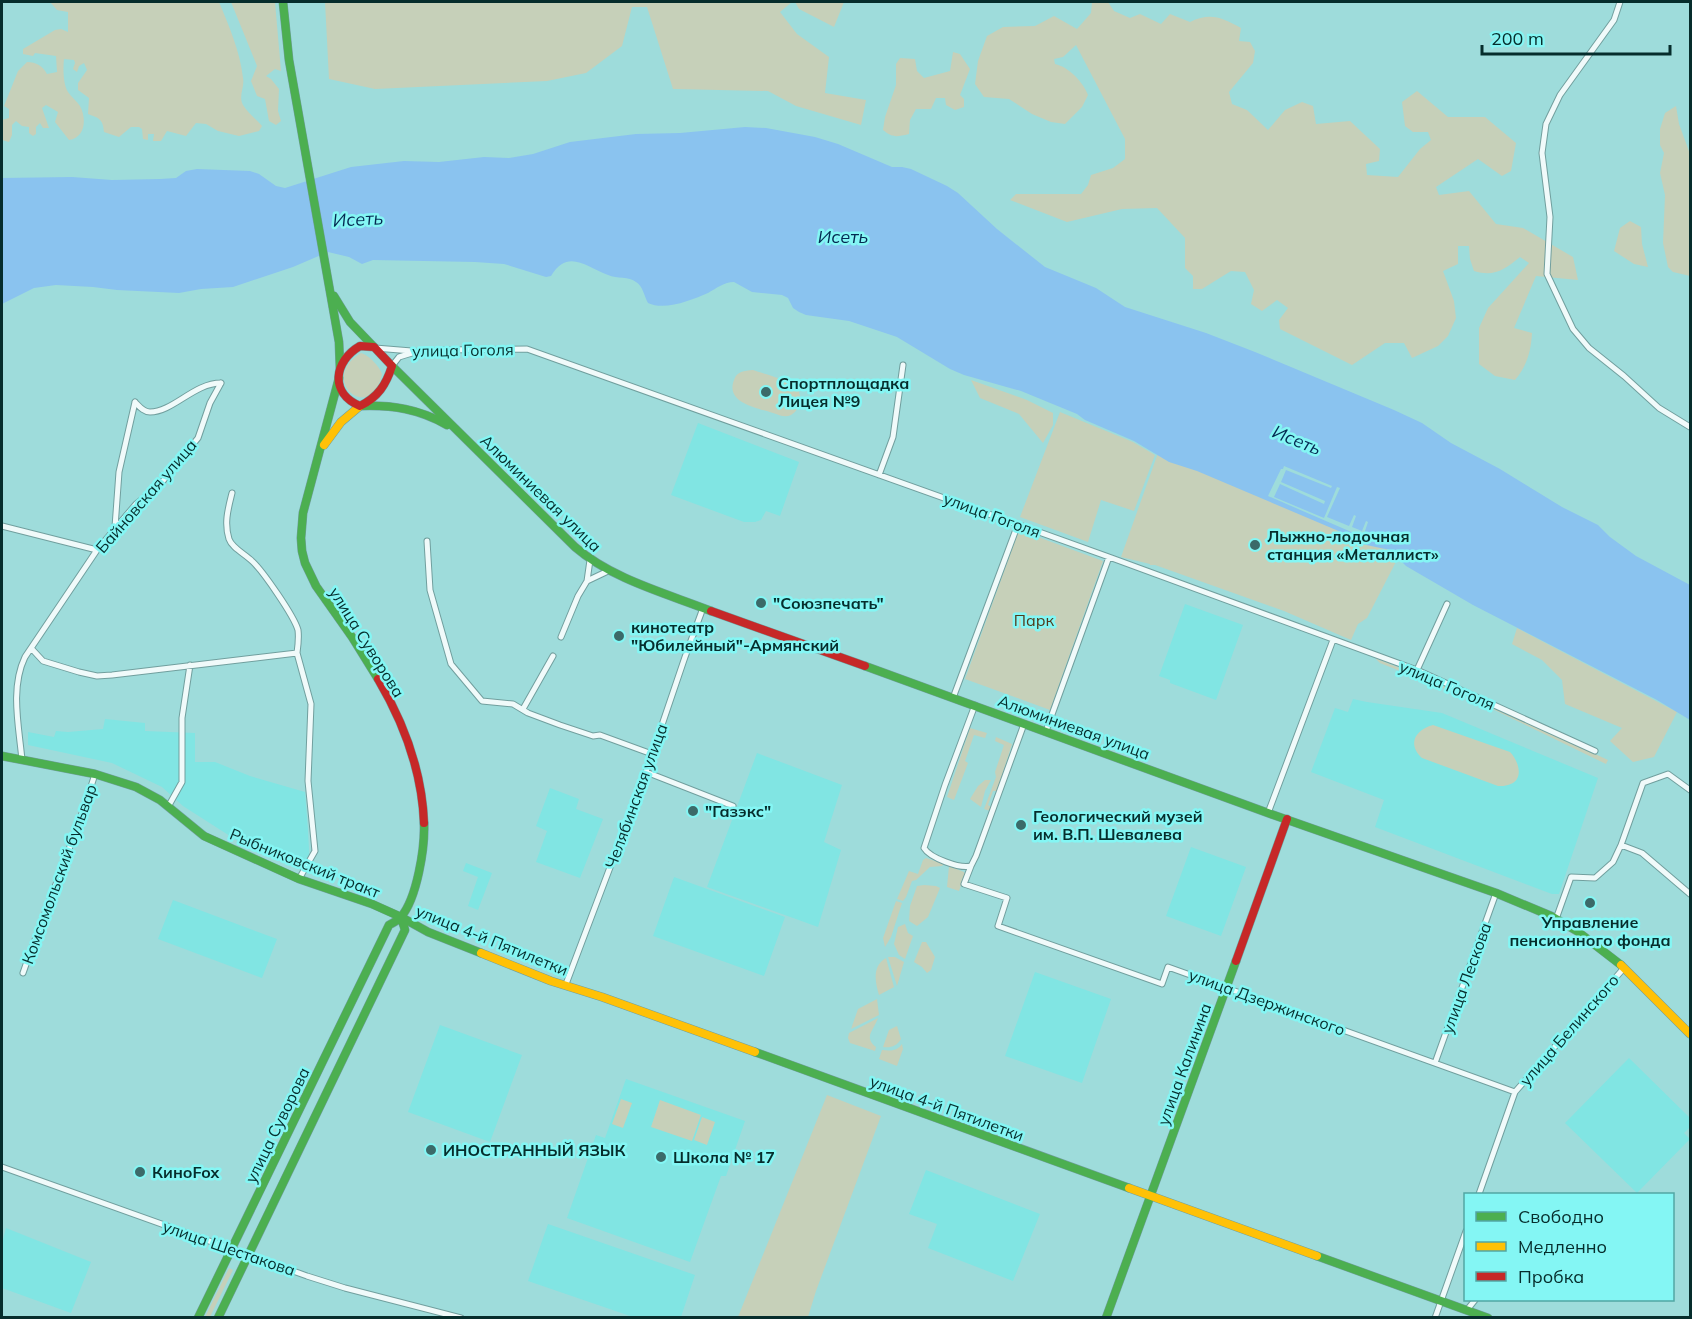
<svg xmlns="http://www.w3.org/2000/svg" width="1692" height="1319" font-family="Mulish,sans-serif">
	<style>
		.built { fill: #81e5e3 }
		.green { fill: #c6d0b9 }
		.water { fill: #8ac3ef }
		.pier { fill: #9edcdb }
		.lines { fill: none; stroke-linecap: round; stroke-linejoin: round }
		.street-casing { stroke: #719f9e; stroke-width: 7 }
		.fast-casing { stroke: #719f9e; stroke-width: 9 }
		.slow-casing { stroke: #719f9e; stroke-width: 9 }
		.jam-casing { stroke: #719f9e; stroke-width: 9 }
		.street { stroke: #f0fafa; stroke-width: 5 }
		.fast { stroke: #4caf50; stroke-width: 8 }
		.slow { stroke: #ffc107; stroke-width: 8 }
		.jam { stroke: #c62828; stroke-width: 8 }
		.poi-dot { fill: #3b6a69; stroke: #84f6f4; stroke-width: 2 }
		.labels { text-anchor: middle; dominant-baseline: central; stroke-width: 5; stroke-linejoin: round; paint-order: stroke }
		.street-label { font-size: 16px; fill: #062d2c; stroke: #84f6f4 }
		.poi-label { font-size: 16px; font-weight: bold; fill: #062d2c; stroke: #84f6f4; text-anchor: start }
		.park-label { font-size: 16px; fill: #513a1b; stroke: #84f6f4 }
		.water-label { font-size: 18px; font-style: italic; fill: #042951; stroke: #84f6f4 }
	</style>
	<rect width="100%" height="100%" fill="#9edcdb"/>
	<path class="built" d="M698,423L799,462L780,516L766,511L761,520L755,522H744L671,495Z
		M1185,604L1243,625L1216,700L1170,683V680L1159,676Z
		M1353,699L1367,702L1442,713L1598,778L1559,894H1552L1375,827L1384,800L1311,772L1335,708L1348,712Z
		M105,719L145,723V731L195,733V762H215L250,776L305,792L308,830L310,870L244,845L183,806L162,787L112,763L28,745V732L54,737L56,731L68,732L103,729Z
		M757,753L842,785L824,842L841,850L818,927L707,887Z
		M550,788L579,799L576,809L603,819L580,878L536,862L547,831L536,826Z
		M1191,847L1246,867L1221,936L1166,916Z
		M466,863L492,873L478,910L468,906L478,877L463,871Z
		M674,877L785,917L764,976L653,936Z
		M173,900L277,939L262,978L158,939Z
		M1035,972L1111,999L1082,1083L1005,1056Z
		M440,1025L522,1055L490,1142L408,1112Z
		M1629,1058L1690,1118V1127L1684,1133L1690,1139L1637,1193L1565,1123Z
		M626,1079L745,1121L726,1176H721L690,1262L567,1218L596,1135L605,1138Z
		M926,1170L1040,1214L1013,1281L928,1248L937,1224L909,1214Z
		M548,1224L695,1275L681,1317H633L528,1281Z
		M6,1228L91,1262L71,1313L2,1288V1243Z"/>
	<path class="green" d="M50,2H219C229,26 240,51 243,78C245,87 238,96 243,105C248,113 256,119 262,126L259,131L239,136L218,131L206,124L196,123L186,136L167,131L161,141H153L154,134H148V140L143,139L142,129L139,127H131L119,137L104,132C103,119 99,118 88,114L89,98L78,90V83L87,70L84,63L79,66L77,72L73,69L75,63L74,60L64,59C63,68 63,84 68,92C71,97 77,101 80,106C87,119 85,138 69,140L55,122L58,112L46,105L42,108L49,128H43L40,123L36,127V134L33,136L29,133V127L22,126L16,121L12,125V135L9,142L2,140V120L9,118V109L4,106L18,71L27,62C36,62 43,66 47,74L57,72L56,56L35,53L33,56L23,54V49L55,30L61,29L68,32V12L57,10Z
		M231,2H275L281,71L275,69L266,76L271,79L279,89L278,111L281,121L276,125L269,121L265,99L257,96L251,81L257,66Z
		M325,2H792L780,12L797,34L829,57L825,93L866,100L861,125L796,106L768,91L673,89L647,7H632L622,46L586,73L547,81L375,89L329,79Z
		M795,2H844L834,27L799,9Z
		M1092,2H1108L1114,11L1130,18L1140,14L1161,24L1170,14L1190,22C1211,12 1222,18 1241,28L1239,41L1250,42L1255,51L1253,63L1229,92L1232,104L1247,110L1268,130L1285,110L1302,102L1313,106L1316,124L1350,121L1380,149L1379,161L1366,164L1367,175L1398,177L1420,149L1431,140L1428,132H1413L1405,126L1402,102L1417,91L1448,117H1485L1516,143L1511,171L1502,176L1478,159L1436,187L1439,195L1469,191L1496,224L1523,228L1573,257L1578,280L1536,276L1514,328L1532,333C1531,351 1527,366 1515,380L1495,376L1479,364V328L1488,308L1529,263L1520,257C1504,270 1494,277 1474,271L1470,259L1469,246H1458V264L1443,271L1454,301L1456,318L1448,336L1438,346L1412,358L1404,343H1385L1352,365L1280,329L1279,320L1288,308L1277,300L1262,311L1251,304L1254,290L1245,272L1231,271L1202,289H1193V276L1185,268V238L1157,208L1122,209L1067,222L1010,200L1016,194H1081L1088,185L1091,175L1113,168L1125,159V139L1076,45L1063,57L1054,59L1055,64C1069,67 1083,82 1088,95L1082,107L1065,124L1051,122L1032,114L1009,99L984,97L975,84L978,61L987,36L1003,27L1035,26L1054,16L1077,29L1091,13Z
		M953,52L960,54L970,69L960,95L964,99V107L955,110L946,105L945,98H936L931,109H916L910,120L909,134C896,137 893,138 883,130L885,117L896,85V64L900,58L915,59L917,71L924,78L950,71Z
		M1676,106L1679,124L1690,154V276L1673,272L1668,267L1663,243L1665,195L1660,173L1664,153L1660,145V129L1665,113Z
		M1630,221L1641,227L1642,244L1648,267L1634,264L1614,251L1620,228Z
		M361,353C369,355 380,367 382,374C372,425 316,380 361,353Z
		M753,370C764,374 787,379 796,387C803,394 801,410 791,415C785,418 779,415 773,413C757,408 725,403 734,380C737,371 744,371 753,370Z
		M971,380L1027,400L1053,413V425L1043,443L1019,414L980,398Z
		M1060,412L1133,442L1155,455L1134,511L1101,500L1088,542L1020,517Z
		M1158,453L1402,550L1367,618L1358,624L1351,640L1284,611L1155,565H1150V564L1121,557Z
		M1019,530L1103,561L1050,710L965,679Z
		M1517,628L1677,712L1654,757L1633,762L1610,741L1622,728L1565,704L1562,680L1542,660L1512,644Z
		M1375,658L1480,700L1608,760L1606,764L1478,702L1380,663Z
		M1433,725L1510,752C1519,761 1525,781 1508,785C1505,786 1502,786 1498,786L1422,758C1407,744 1415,730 1433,725Z
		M970,728L987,733L985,738L974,735L965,761L968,763L954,800L947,797Z
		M996,737L1012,744L997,791H993L988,805L991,807L990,811L984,809L996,777L995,772L1004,745L995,741Z
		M985,780H991L985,791L981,807L970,799L978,786Z
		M926,858L944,864L942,866L930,867L916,880L912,881L906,897L903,901L897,899L909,871L918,874L923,860Z
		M949,866L964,872L965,874L959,891L947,887Z
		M924,885L936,886L940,888L928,917L917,926L909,921L910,906L917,886Z
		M896,901L902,903L891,937L885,947L883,938Z
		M905,924L908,933L913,936L905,959L899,955L894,944L898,927Z
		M922,942H926L935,957L931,970L927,973L922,967L914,962Z
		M888,957H895L904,962L897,986Z
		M886,958L894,987L879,995C875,982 872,966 886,958Z
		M877,999L879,1015L851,1029L858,1009Z
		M878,1018C874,1030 863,1037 876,1047L875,1051L850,1043L848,1038L849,1033Z
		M897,1026L901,1039C897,1046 891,1048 883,1047L889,1030Z
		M902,1044L903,1049L897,1066L879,1059L882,1050C891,1051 897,1051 902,1044Z
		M827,1095L881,1116L816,1291L808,1317H738Z
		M621,1099L632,1103L623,1128L612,1124Z
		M660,1100L701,1115L692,1141L651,1127Z
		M702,1117L715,1122L707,1145L694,1140Z
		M229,1268L233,1270L210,1317H205Z"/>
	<path class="water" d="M745,127L766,128L815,137L838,144L892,167H902L911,169L947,186L958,193L997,229L1045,267L1096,288L1125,307L1206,333L1255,352L1394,410L1422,423L1451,443L1500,469L1562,507L1598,525L1610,537L1636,556L1690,585V720L1657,700L1473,605L1406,566L1390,550L1357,543L1355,538L1197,471L1169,462L1134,441L1085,420L1077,414L1021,391L964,375L950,369L897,337L849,321L806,315L799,312L793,308L788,298L782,295L752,292L734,282C724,282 717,288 708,293C692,300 665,311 648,303C644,296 643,286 636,282C629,276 617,279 608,275C586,267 568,248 551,276L546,277L504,264L475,262L373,260L362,264L349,257L328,252L293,267L233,287L201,289L179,293L117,290L93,287L56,285L34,288L2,304V178L72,177L112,180L160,179L176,178L186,171L197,169L250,171L259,174L276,186L285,188L351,167L404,161L439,162L484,157L509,158L533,154L570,142L636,134L680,133Z"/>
	<path class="pier" d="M1284,466L1332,486L1331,488L1286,470L1281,482L1325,501L1324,504L1280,484L1274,497L1324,518L1337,487L1340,488L1327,517L1349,526L1354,515L1356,516L1352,527L1362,531L1366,521L1368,522L1363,537L1268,496L1281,469H1283Z"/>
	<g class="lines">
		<g class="street-casing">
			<path id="street" d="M1620,2L1614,20L1560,95L1546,124L1542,153L1550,217L1547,274L1573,329L1589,348L1624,376L1659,408L1690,427
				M375,348L424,352L442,350L527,349L1109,557L1417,670L1595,751
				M392,366L399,357L412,353
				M135,402C139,406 143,412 150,412C173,412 194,383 221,383
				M879,475L893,437L903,365
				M232,493C228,509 224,523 229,539C232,548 245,554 252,561C263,571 294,616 298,630C299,638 298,646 297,653
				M2,526L97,550
				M115,527L119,472L135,402
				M427,541L430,590L451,664L482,701L513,704L528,713L560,725L593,736L600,735L652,754
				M587,581L608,571
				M561,637L578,596L587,581L590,560
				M31,648L43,661L79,672L97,676L112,675L297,653L311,704L308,781L315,851L299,879
				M1417,670L1447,604
				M953,698L1018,524
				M523,709L553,656
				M1024,724L976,856L971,866L964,884L1007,898L998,926L1162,984L1168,967L1515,1092
				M1046,731L1109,557
				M22,760C19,727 10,688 25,657L97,550L136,504L158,487L198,438L210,403L221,383
				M646,772L733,806
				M168,807L182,782V718L190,665
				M1268,813L1333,640
				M1621,845L1642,853L1690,894
				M971,866C960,869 930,858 924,848L945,785L975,705
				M1556,919L1571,877L1595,878L1613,862L1621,845L1643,783L1668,774L1690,790
				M23,973C46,907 74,842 95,774
				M566,984L646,772L685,657L703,608
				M1435,1063L1496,893
				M2,1167L307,1276L345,1288L461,1318
				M1479,1194L1515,1092L1624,968
				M1467,1310L1475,1300
				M1435,1318L1466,1231"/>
		</g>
		<g class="fast-casing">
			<path id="fast" d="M283,2L289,60L339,342L340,368
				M334,296L350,322L374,347
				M392,366L575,547C612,579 665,593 711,611
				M339,378L303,513L301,538L302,551L305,563L316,586L352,637L378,679
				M361,406C393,405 419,409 447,425
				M865,666L1268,813L1496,893L1551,916L1577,931L1621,965
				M2,756L95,774L136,787L160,800L204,836L299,879L372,904L401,917L428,932L481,953
				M755,1052L1129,1188
				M1317,1256L1488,1318
				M198,1318L389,925C393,923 397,921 401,917C417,898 425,848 424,823
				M218,1318L405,930L401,917
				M1106,1318L1236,961"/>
		</g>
		<g class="slow-casing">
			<path id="slow" d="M324,445L341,422L360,406
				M481,953L551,981L602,997L755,1052
				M1621,965L1690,1034
				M1129,1188L1317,1256"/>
		</g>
		<g class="jam-casing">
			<path id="jam" d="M360,346L374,347L392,366C386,385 378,397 360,406C329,393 334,361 360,346Z
				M711,611L865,666
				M378,679C404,723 422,771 424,823
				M1236,961L1287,819"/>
		</g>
		<use href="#street" class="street"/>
		<use href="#fast" class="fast"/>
		<use href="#slow" class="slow"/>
		<use href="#jam" class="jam"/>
	</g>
	<g class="poi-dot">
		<circle cx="766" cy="392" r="6"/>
		<circle cx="1255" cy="545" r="6"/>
		<circle cx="761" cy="603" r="6"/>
		<circle cx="619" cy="636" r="6"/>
		<circle cx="693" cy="811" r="6"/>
		<circle cx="1021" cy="825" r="6"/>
		<circle cx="1590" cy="903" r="6"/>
		<circle cx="431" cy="1150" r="6"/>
		<circle cx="661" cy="1157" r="6"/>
		<circle cx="140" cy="1172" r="6"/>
	</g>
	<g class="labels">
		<g class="street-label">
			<text transform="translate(463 350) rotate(-1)">улица Гоголя</text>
			<text transform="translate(541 493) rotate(44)">Алюминиевая улица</text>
			<text transform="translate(146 496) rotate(-49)">Байновская улица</text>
			<text transform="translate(992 515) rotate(20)">улица Гоголя</text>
			<text transform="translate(367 642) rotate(58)">улица Суворова</text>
			<text transform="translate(1447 685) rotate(23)">улица Гоголя</text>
			<text transform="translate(1074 727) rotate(20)">Алюминиевая улица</text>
			<text transform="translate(636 796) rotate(-70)">Челябинская улица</text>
			<text transform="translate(305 863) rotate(22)">Рыбниковский тракт</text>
			<text transform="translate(59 874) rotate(-70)">Комсомольский бульвар</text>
			<text transform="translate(492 940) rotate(22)">улица 4-й Пятилетки</text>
			<text transform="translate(1466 978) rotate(-70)">улица Лескова</text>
			<text transform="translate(1267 1002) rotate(20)">улица Дзержинского</text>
			<text transform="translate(1569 1030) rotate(-49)">улица Белинского</text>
			<text transform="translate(1184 1064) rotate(-70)">улица Калинина</text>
			<text transform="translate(947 1108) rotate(20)">улица 4-й Пятилетки</text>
			<text transform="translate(277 1125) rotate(-64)">улица Суворова</text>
			<text transform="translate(229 1248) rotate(19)">улица Шестакова</text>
		</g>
		<g class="poi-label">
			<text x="778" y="383">Спортплощадка<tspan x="778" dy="18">Лицея №9</tspan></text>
			<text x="1267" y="536">Лыжно-лодочная<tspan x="1267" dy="18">станция «Металлист»</tspan></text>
			<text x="773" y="603">"Союзпечать"</text>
			<text x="631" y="627">кинотеатр<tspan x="631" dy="18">"Юбилейный"-Армянский</tspan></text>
			<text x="705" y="811">"Газэкс"</text>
			<text x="1033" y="816">Геологический музей<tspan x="1033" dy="18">им. В.П. Шевалева</tspan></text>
			<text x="1590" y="922" text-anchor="middle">Управление<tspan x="1590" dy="18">пенсионного фонда</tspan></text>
			<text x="443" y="1150">ИНОСТРАННЫЙ ЯЗЫК</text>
			<text x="673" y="1157">Школа № 17</text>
			<text x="152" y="1172">КиноFox</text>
		</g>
		<g class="park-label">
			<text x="1034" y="620">Парк</text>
		</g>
		<g class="water-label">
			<text transform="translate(358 219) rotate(-3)">Исеть</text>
			<text x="843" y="236">Исеть</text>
			<text transform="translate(1297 440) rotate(22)">Исеть</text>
		</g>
	</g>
	<rect width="1692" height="1319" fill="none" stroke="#062d2c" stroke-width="6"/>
	<rect x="1464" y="1193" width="210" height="108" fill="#84f6f4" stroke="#52a6a4" stroke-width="1.5"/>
	<rect x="1476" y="1212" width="30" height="9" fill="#4caf50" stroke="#52a6a4" stroke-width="1.5"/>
	<text x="1518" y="1223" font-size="18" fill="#062d2c">Свободно</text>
	<rect x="1476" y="1242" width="30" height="9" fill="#ffc107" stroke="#52a6a4" stroke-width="1.5"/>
	<text x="1518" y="1253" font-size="18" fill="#062d2c">Медленно</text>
	<rect x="1476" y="1272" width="30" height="9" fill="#c62828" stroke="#52a6a4" stroke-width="1.5"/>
	<text x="1518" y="1283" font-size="18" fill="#062d2c">Пробка</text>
	<path d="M1482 45v9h188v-9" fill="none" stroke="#062d2c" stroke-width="3"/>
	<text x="1491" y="45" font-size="18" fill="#062d2c" stroke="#84f6f4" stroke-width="4.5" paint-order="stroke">200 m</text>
</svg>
